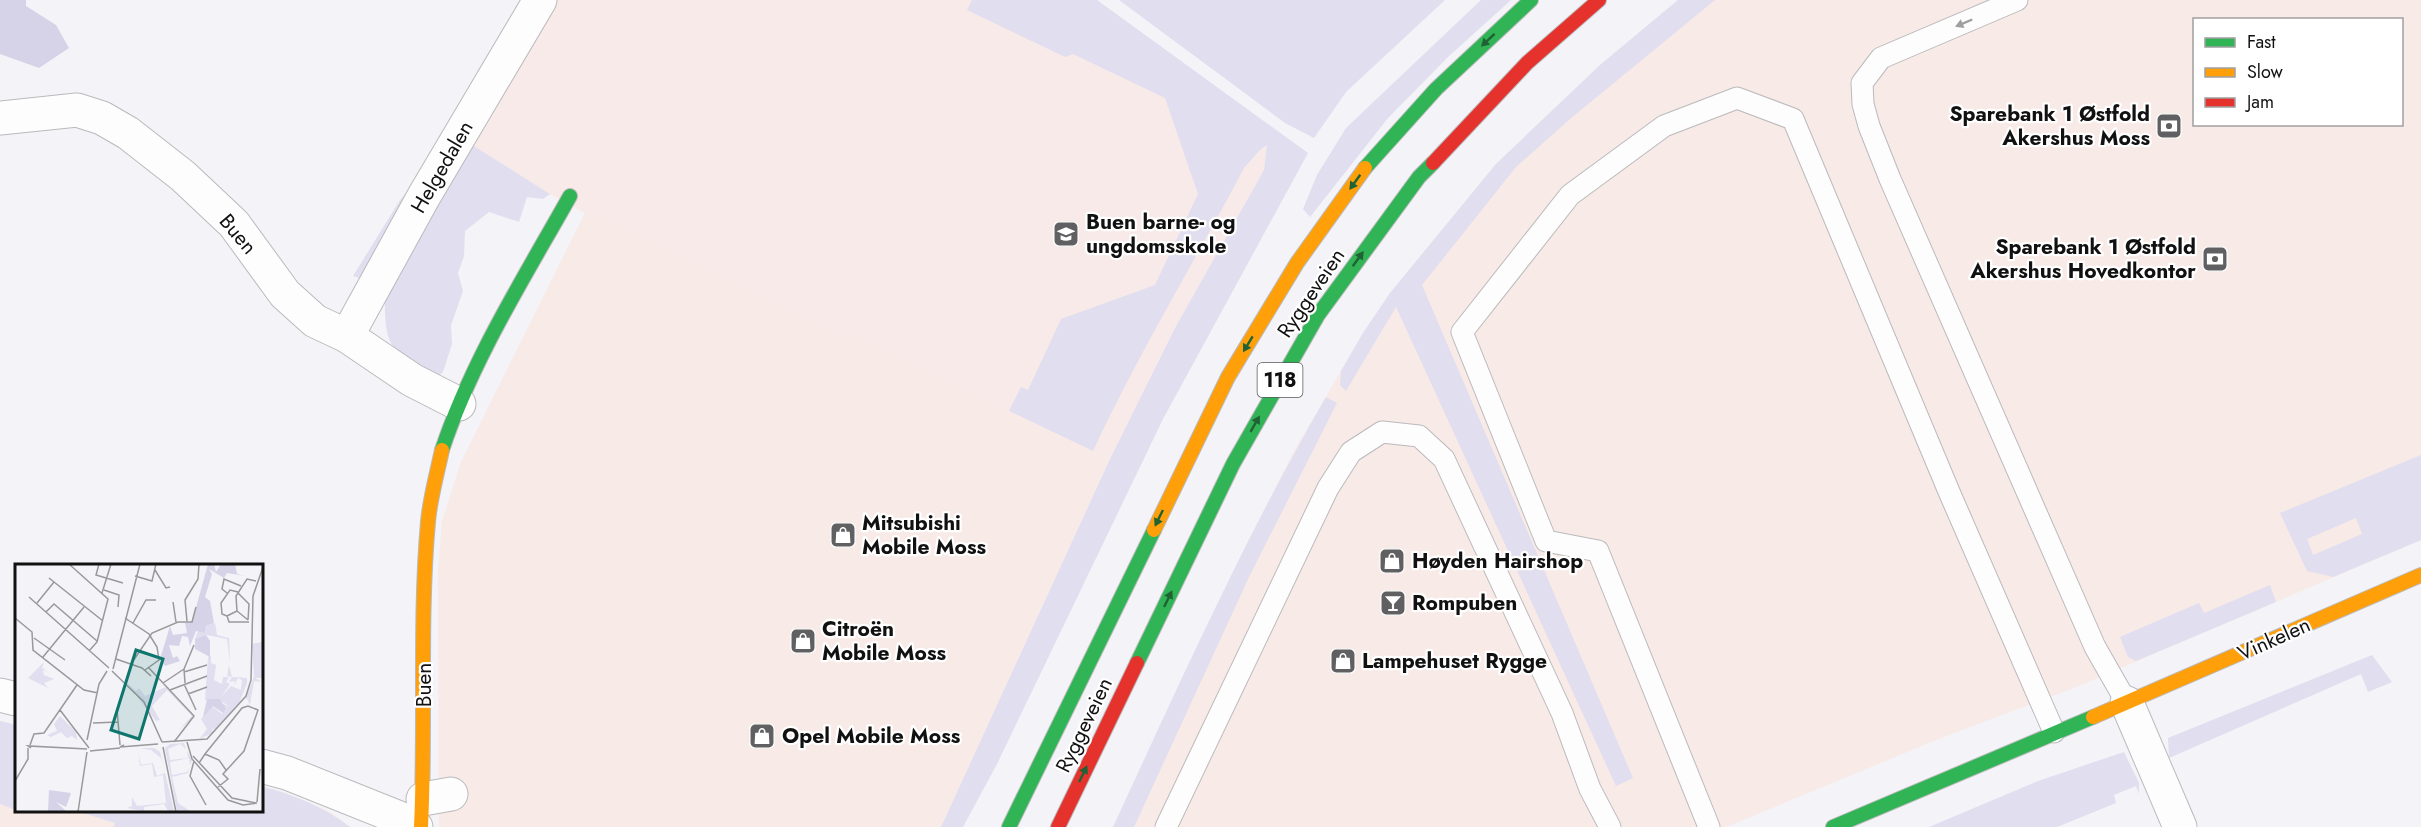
<svg xmlns="http://www.w3.org/2000/svg" width="2421" height="827" font-family="Jost,sans-serif">
	<style>
		.commercial { fill: #f8eae6; fill-rule: evenodd }
		.education { fill: #f8eae8 }
		.green { fill: #e0deef; fill-rule: evenodd }
		.forest { fill: #d6d3e9 }
		.lines { fill: none; stroke-linecap: round; stroke-linejoin: round }
		.lane-casing { stroke: #bababc; stroke-width: 23 }
		.street-casing { stroke: #bababc; stroke-width: 35 }
		.fast-casing { stroke: #bababc; stroke-width: 16 }
		.slow-casing { stroke: #bababc; stroke-width: 16 }
		.jam-casing { stroke: #bababc; stroke-width: 16 }
		.lane { stroke: #fdfdfe; stroke-width: 21 }
		.street { stroke: #fdfdfe; stroke-width: 33 }
		.fast { stroke: #30b455; stroke-width: 14 }
		.slow { stroke: #ff9f0a; stroke-width: 14 }
		.jam { stroke: #e5322d; stroke-width: 14 }
		.oneway { fill: #9f9fa0 }
		.oneway2 { fill: #206234 }
		.labels { text-anchor: middle; dominant-baseline: central; stroke-width: 4.5; stroke-linejoin: round; paint-order: stroke }
		.shield { fill: #fff; stroke: #585859; stroke-width: 1.5 }
		.shield-label { font-size: 20px; font-weight: bold; fill: #111112 }
		.poi-label { font-size: 21px; font-weight: bold; fill: #111112; stroke: #fff; text-anchor: start }
		.street-label { font-size: 21px; fill: #111112; stroke: #fff }
		.inset-road { fill: none; stroke: #99999b; stroke-width: 1.5 }
		.view { fill: #0f766e; fill-opacity: 0.15; stroke: #0f766e; stroke-width: 3 }
		.inset-edge { fill: none; stroke: #111112; stroke-width: 3 }
	</style>
	<rect width="100%" height="100%" fill="#f4f3f7"/>
	<path class="commercial" d="M1678,0H2421V540L2074,688L1941,738L1726,827H1113L1247,543L1293,453L1363,333L1390,293L1496,164L1600,65ZM2194,20H2402V124H2194Z
		M585,213L1110,459L941,827H439L438,569L442,521L461,462Z
		M0,721L16,725V810H261V786L283,792L330,812L350,827H0Z"/>
	<path class="education" d="M554,0H1076L1268,143L1264,170L1175,328L1110,459L585,213L550,194L469,143Z"/>
	<path class="green" d="M972,0H1097L1308,153L1163,419L997,764L963,827H941L1110,459L1175,328L1264,170L1267,145L1260,150L1244,168C1194,263 1138,354 1093,451L1009,411L1021,387L1028,390L1061,319L1155,285L1198,194L1165,98L1073,54L1065,57L967,10Z
		M1119,0H1445L1346,92L1314,138L1285,123Z
		M1481,0H1511L1448,57L1388,118L1310,217L1303,209L1317,175L1346,128Z
		M1678,0H1715L1570,119L1516,167L1422,285L1633,778L1616,786L1396,307L1346,391L1340,385L1341,371L1363,333L1390,293L1496,164L1600,65Z
		M469,143L550,194L543,199L527,197L519,222L489,212L465,231L464,256L458,273L463,291L451,325L452,344L443,372L435,379C392,349 384,351 385,295Z
		M417,180L362,279L353,276L400,200Z
		M1326,397L1337,403L1250,575L1134,827H1113C1180,682 1246,535 1326,397Z
		M2421,455V540L2333,577L2307,571L2280,513ZM2356,518L2362,534L2313,555L2307,539Z
		M2270,585L2276,602L2136,661L2128,657L2120,637L2199,603L2204,613Z
		M2372,655L2392,682L2368,692L2361,674L2169,758L2168,738Z
		M0,721L16,725V810L0,804Z
		M2124,752L2139,783V794L2136,786L2114,795L2116,803L2057,827H1929L2038,781Z
		M261,786C294,795 323,806 350,827H114L115,823L77,811L261,810Z"/>
	<path class="forest" d="M0,0H26V6L56,25L69,48L39,68L0,54Z"/>
	<g class="lines">
		<g class="lane-casing">
			<path id="lane" d="M2017,0L1881,58L1862,83L1863,104L1869,126L1890,179L2095,647L2127,703
				M1166,827L1328,488L1351,452L1382,432L1419,436L1444,459L1562,713L1590,789L1610,827
				M1709,827L1598,551L1546,541L1462,332L1570,195L1664,126L1737,98L1793,119L1950,494L2054,732"/>
		</g>
		<g class="street-casing">
			<path id="street" d="M0,118L77,110L102,118L128,133L183,176L234,224L285,294L315,321L347,336L412,380L459,404
				M347,336L424,196L540,0
				M0,695L16,699
				M2127,703L2180,827
				M261,766L287,773L402,819L416,827
				M423,799L451,794"/>
		</g>
		<g class="fast-casing">
			<path id="fast" d="M1365,168L1436,89L1531,0
				M442,450C472,360 524,278 570,196
				M1137,663L1233,464L1318,315L1419,177L1433,163
				M1009,827L1154,530
				M1833,827L2093,717"/>
		</g>
		<g class="slow-casing">
			<path id="slow" d="M1154,530L1228,377L1297,263L1365,168
				M2093,717L2421,575
				M421,827C426,725 419,623 428,522C430,498 437,474 442,450"/>
		</g>
		<g class="jam-casing">
			<path id="jam" d="M1433,163L1527,63L1599,0
				M1058,827L1137,663"/>
		</g>
		<use href="#lane" class="lane"/>
		<use href="#street" class="street"/>
		<use href="#fast" class="fast"/>
		<use href="#slow" class="slow"/>
		<use href="#jam" class="jam"/>
	</g>
	<defs><path id="oneway-solid" d="M-6-.8H1V-3.2L6.5 0L1 3.2V.8H-6Z" transform="scale(1.5)"/></defs>
	<use class="oneway" href="#oneway-solid" transform="translate(1964 23) rotate(157)"/>
	<g class="oneway2">
		<use href="#oneway-solid" transform="translate(1488 40) rotate(137)"/>
		<use href="#oneway-solid" transform="translate(1355 182) rotate(126)"/>
		<use href="#oneway-solid" transform="translate(1358 259) rotate(-54)"/>
		<use href="#oneway-solid" transform="translate(1248 344) rotate(121)"/>
		<use href="#oneway-solid" transform="translate(1255 424) rotate(-60)"/>
		<use href="#oneway-solid" transform="translate(1159 518) rotate(116)"/>
		<use href="#oneway-solid" transform="translate(1168 599) rotate(-64)"/>
		<use href="#oneway-solid" transform="translate(1083 774) rotate(-64)"/>
	</g>
	<defs>
		<g id="bank-square" transform="scale(1.35)"><rect x="-9" y="-9" width="18" height="18" rx="4" fill="#606062" stroke="#fff"/><path d="M-6-4H6V4H-6ZM0-2.3a2.3 2.3 0 1 0 0 4.6a2.3 2.3 0 1 0 0-4.6Z" fill="#fff"/></g>
		<g id="school-square" transform="scale(1.35)"><rect x="-9" y="-9" width="18" height="18" rx="4" fill="#606062" stroke="#fff"/><path d="M0-5L7-2L0 1L-7-2ZM-4 1L0 2.5L4 1V4Q0 6-4 4Z" fill="#fff"/></g>
		<g id="shop-square" transform="scale(1.35)"><rect x="-9" y="-9" width="18" height="18" rx="4" fill="#606062" stroke="#fff"/><path d="M-5-2.5h2.3a2.7 3.5 0 0 1 5.4 0H5L5.5 6h-11ZM-1.5-2.5h3a1.5 2.3 0 0 0-3 0Z" fill="#fff"/></g>
		<g id="bar-square" transform="scale(1.35)"><rect x="-9" y="-9" width="18" height="18" rx="4" fill="#606062" stroke="#fff"/><path d="M-6-5H6L.8 .8V4.5H3.5V6h-7V4.5H-.8V.8Z" fill="#fff"/></g>
	</defs>
	<g fill-rule="evenodd">
		<use href="#bank-square" x="2169" y="126"/>
		<use href="#school-square" x="1066" y="234"/>
		<use href="#bank-square" x="2215" y="259"/>
		<use href="#shop-square" x="843" y="535"/>
		<use href="#shop-square" x="1392" y="561"/>
		<use href="#bar-square" x="1393" y="603"/>
		<use href="#shop-square" x="803" y="641"/>
		<use href="#shop-square" x="1343" y="661"/>
		<use href="#shop-square" x="762" y="736"/>
	</g>
	<g class="labels">
		<rect class="shield" x="1257.5" y="363" width="45" height="34" rx="4.5"/>
		<g class="shield-label">
			<text x="1280" y="380">118</text>
		</g>
		<g class="poi-label">
			<text x="2150" y="114" text-anchor="end">Sparebank 1 Østfold<tspan x="2150" dy="24">Akershus Moss</tspan></text>
			<text x="1086" y="222">Buen barne- og<tspan x="1086" dy="24">ungdomsskole</tspan></text>
			<text x="2196" y="247" text-anchor="end">Sparebank 1 Østfold<tspan x="2196" dy="24">Akershus Hovedkontor</tspan></text>
			<text x="862" y="523">Mitsubishi<tspan x="862" dy="24">Mobile Moss</tspan></text>
			<text x="1412" y="561">Høyden Hairshop</text>
			<text x="1412" y="603">Rompuben</text>
			<text x="822" y="629">Citroën<tspan x="822" dy="24">Mobile Moss</tspan></text>
			<text x="1362" y="661">Lampehuset Rygge</text>
			<text x="782" y="736">Opel Mobile Moss</text>
		</g>
		<g class="street-label">
			<text transform="translate(442 167) rotate(-60)">Helgedalen</text>
			<text transform="translate(238 234) rotate(50)">Buen</text>
			<text transform="translate(1311 293) rotate(-56)">Ryggeveien</text>
			<text transform="translate(2274 639) rotate(-24)">Vinkelen</text>
			<text transform="translate(424 685) rotate(-90)">Buen</text>
			<text transform="translate(1084 725) rotate(-64)">Ryggeveien</text>
		</g>
	</g>
	<g transform="translate(15 564)">
		<rect width="248" height="248" fill="#f4f3f7"/>
		<path d="M200,59L202,71L214,74L215,99L212,75L192,71L180,75L183,67L190,69L191,62ZM247,78V114H240L247,118L239,117L235,141L231,133L239,113L237,80ZM196,92V99L201,101L199,116L207,120L208,113H214L211,118L215,120L206,133L216,122L226,126L227,116L223,114L219,122L220,117L214,118L217,113L212,112L214,101L217,113L232,114V119L225,137L200,166L197,164L199,169L185,174L192,165L186,155L197,142L207,150L211,145L204,138L215,143L203,135L190,136L193,93ZM29,98L27,104L33,108L28,106L29,111L39,115L29,119L33,124L13,114ZM110,117L121,127L124,124L130,132L151,123L178,151L177,155L164,166L177,152L152,126L137,142L145,156L141,157ZM45,152L61,168L62,176L57,172L52,174L46,168L36,173L32,171L42,167L39,160ZM169,179L171,185L165,180L153,185L155,196L173,194L172,187L177,196L175,201L174,194L155,198L157,211L172,208L174,204L173,209L157,213L163,239L175,247H162L150,184L155,180ZM125,184H139L145,188L159,247H153L149,240L129,243V247L112,244L117,242V233L122,242L151,239L148,211L139,213L137,200L125,202L123,188L126,201L138,199L142,212L150,209L146,194L136,186Z" fill="#e0deef"/>
		<path d="M193,0H199L201,8L206,0H220L222,10L230,12L212,9L209,14L194,5L197,10L190,33L195,37L199,59L191,62L190,69L181,67L175,82L173,73L167,72L164,82L154,81L158,94L162,92L165,97L150,102L145,95L155,62L158,71L172,69L170,59L177,58ZM191,71L195,77V93L180,85V75ZM192,135H205L211,145L208,149L198,142L188,153ZM34,226L56,229L51,243L41,238L51,247H33Z" fill="#d6d3e9"/>
		<path class="inset-road" d="M54,0L93,35L82,78L74,87M84,0L81,11L108,19M140,6L151,24L155,23M120,12L137,17L141,0M34,14L88,57M89,26L104,31L103,43M87,29L96,0M212,29L207,25L209,15L226,22M223,29L234,40L233,56M14,33L94,104M158,38L161,58M22,39L39,18M222,47L212,52L214,58H234M31,48L39,40L82,77M212,52L207,50L206,39L215,26L223,28M0,54L17,68L18,86L69,126L83,129M110,54L134,70L142,83L144,96L130,106M233,56L222,47L221,32L232,15L241,17M172,57L170,36L183,15L184,0M118,59L131,36H141M19,74L50,96M28,93L69,43M101,95L127,104L136,112M116,100L137,69L163,58H177L181,43M133,103L179,152L159,178M98,105L125,0M97,107L129,138L147,178M169,108L192,101M148,119L169,105M170,119L169,105L179,81M169,120L181,146M155,126L192,112M173,130L192,123M102,145L105,181M45,146L74,184M78,159L103,158M72,176L84,120L92,107M147,178L192,175L231,132L236,116L238,32L248,3M172,178L177,195L213,236L228,241L242,239M15,181L19,170L29,169L62,121M109,181L105,183L143,180M148,183L161,248M16,184L13,182L72,185M75,187L105,184M190,190L227,144L233,142L243,146L229,187L208,210L213,215L203,223M178,192L217,234L241,239M179,197L175,212L191,241M184,199L190,190L204,196L211,206M0,217L13,195V184M242,238L245,205M63,248L72,188"/>
		<path class="view" d="M121,86L148,95L124,175L96,166Z"/>
		<rect width="248" height="248" class="inset-edge"/>
	</g>
	<rect x="2193" y="18" width="210" height="108" fill="#ffffff" stroke="#a0a0a0" stroke-width="1.5"/>
	<rect x="2205" y="38" width="30" height="9" fill="#30b455" stroke="#a0a0a0" stroke-width="1.5"/>
	<text x="2247" y="48" font-size="18" fill="#111112">Fast</text>
	<rect x="2205" y="68" width="30" height="9" fill="#ff9f0a" stroke="#a0a0a0" stroke-width="1.5"/>
	<text x="2247" y="78" font-size="18" fill="#111112">Slow</text>
	<rect x="2205" y="98" width="30" height="9" fill="#e5322d" stroke="#a0a0a0" stroke-width="1.5"/>
	<text x="2247" y="108" font-size="18" fill="#111112">Jam</text>
</svg>
